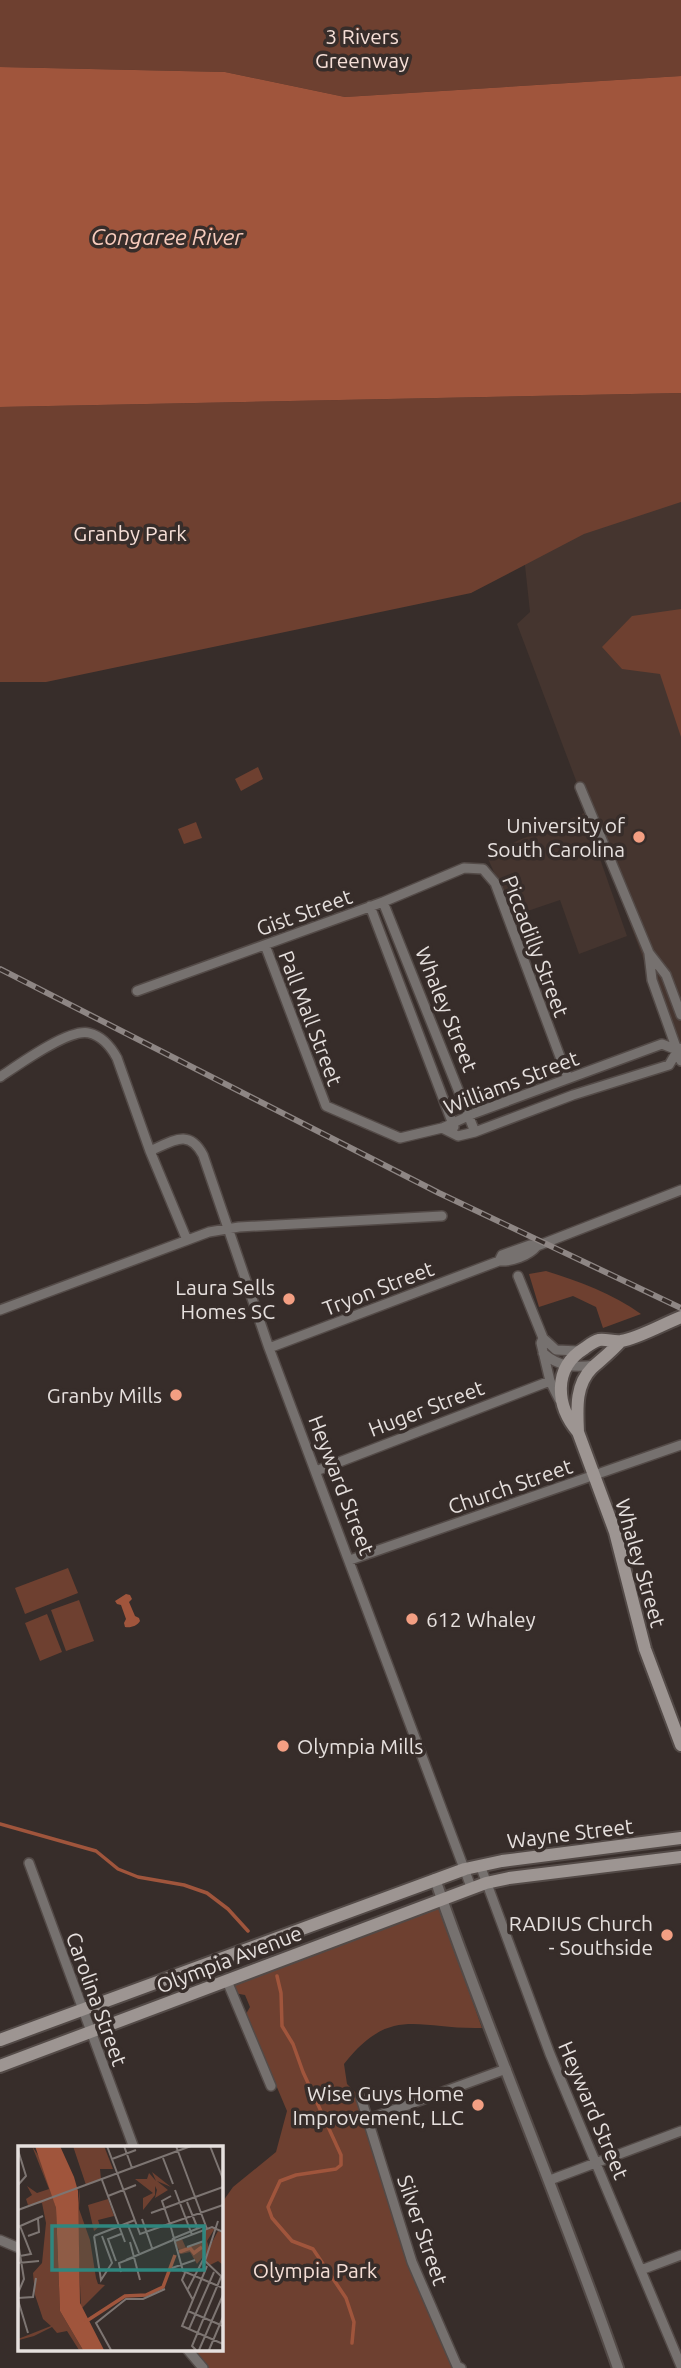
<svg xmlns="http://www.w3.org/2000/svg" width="681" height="2368" font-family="Ubuntu,sans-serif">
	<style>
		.built { fill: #45352f }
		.green { fill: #6e4030 }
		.water { fill: #a0553c }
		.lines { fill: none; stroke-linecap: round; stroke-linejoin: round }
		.stream { stroke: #a0553c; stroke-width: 3.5 }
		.minor-casing { stroke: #534a47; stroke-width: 12 }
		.tertiary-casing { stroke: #534a47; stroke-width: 14 }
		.secondary-casing { stroke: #534a47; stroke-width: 16 }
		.minor { stroke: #76716f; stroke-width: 9 }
		.tertiary { stroke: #76716f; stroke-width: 10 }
		.secondary { stroke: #9d9592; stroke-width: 12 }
		.rail-casing { stroke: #8e8684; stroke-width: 6 }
		.rail { stroke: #372d2a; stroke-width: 3.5; stroke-dasharray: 10; stroke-linecap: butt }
		.poi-dot { fill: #f39f83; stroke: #372d2a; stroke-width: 2.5 }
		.labels { text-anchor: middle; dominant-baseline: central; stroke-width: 7; stroke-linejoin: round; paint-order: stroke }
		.park-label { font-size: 21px; fill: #f6dfd7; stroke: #372d2a }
		.poi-label { font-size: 21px; fill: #e6e0de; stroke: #372d2a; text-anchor: end }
		.street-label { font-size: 21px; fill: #e6e0de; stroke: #372d2a }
		.water-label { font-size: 23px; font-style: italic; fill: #f7cbbc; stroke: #372d2a }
		.inset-river { fill: none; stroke: #a0553c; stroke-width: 3.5 }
		.inset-road { fill: none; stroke: #7d7572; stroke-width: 2 }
		.view { fill: #2f867f; fill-opacity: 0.15; stroke: #2f867f; stroke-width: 3.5 }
		.inset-edge { fill: none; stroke: #e6e0de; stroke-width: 3.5 }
	</style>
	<rect width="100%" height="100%" fill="#372d2a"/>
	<path class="built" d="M681,473V1050L678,1051L517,624L530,612L517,491Z
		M584,813L627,936L579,954L560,900L513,916L486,854Z"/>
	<path class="green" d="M0,0H681V76L345,97L225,72L0,67Z
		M681,393V502L584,534L471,593L46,682H0V407Z
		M681,609V737L660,674L622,669L602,647L632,616Z
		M258,767L263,779L241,791L235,779Z
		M196,822L202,838L184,844L178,829Z
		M546,1271C579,1281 613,1294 641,1314L603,1328L596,1307L573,1296L539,1307L529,1274Z
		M68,1568L78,1593L25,1614L15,1588Z
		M79,1600L94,1641L66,1651L51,1610Z
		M47,1614L62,1652L40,1661L25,1623Z
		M436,1908L440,1909L482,2028C419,2030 391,2004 344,2064L347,2084L361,2098L409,2252L461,2368H207L193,2349H220L221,2204L233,2187L276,2152L287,2111L246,2014L250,2007L245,1995L234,1993L232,1983Z"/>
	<path class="water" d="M0,67L225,72L345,97L681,76V393L0,407Z
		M126,1594L130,1595L132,1599L129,1602L135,1616L139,1618L140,1621C137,1626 131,1628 125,1627L124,1623L126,1619L121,1605L117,1604L115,1601Z"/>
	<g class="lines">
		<path class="stream" d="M0,1824L96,1851L118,1869L138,1877L184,1885L207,1893L228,1909L248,1931
			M277,1976L281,1993L282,2026L293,2044L303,2072L341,2155V2165L336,2169L296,2175L280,2181L268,2207L272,2218L292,2241L313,2249L346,2298L354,2322L352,2343"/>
		<g class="minor-casing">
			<path id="minor" d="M580,787L649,953L666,975L681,1015
				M383,902L475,1132
				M370,906L454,1127
				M265,945L326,1106L400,1138L442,1128L475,1113L662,1044L677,1050
				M649,954L652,980L681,1061
				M137,991L383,902L464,868L483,869L495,883L568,1078
				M0,1077C18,1065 69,1028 89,1033C102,1036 111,1047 117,1058L150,1151L187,1240
				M442,1128L458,1136L475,1132L573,1095L669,1065L679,1048
				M150,1151C173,1141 189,1128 203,1155L269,1348L471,1887
				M499,1261L502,1255L530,1245L537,1246L681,1190
				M518,1276L543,1338L541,1343L550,1381L559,1399
				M0,1310L209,1232L239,1227L442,1216
				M543,1338L556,1350L579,1351
				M269,1348L499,1261C511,1262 529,1256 537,1246
				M543,1353C559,1367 575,1368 595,1365
				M316,1471L550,1381
				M350,1560L681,1445
				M29,1863L134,2148
				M480,1865L550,2054L681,2366
				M227,1981L271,2086
				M361,2098L412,2262L457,2366L461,2368
				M369,2119L506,2069
				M550,2180L681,2131
				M0,2240L19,2248
				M641,2270L681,2255
				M187,2349L203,2368"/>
		</g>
		<g class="tertiary-casing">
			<path id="tertiary" d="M435,1879C492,2044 561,2203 618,2368"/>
		</g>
		<g class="secondary-casing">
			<path id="secondary" d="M681,1317C663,1324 639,1338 621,1341C614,1342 606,1339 599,1340C594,1341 589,1345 585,1348C552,1368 556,1406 578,1432L615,1532L645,1649L681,1745
				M578,1432C577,1409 575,1385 592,1368C602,1359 611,1352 621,1341
				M0,2040L465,1869L502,1861L681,1838
				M0,2066L486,1883L509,1878L681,1857"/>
		</g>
		<use href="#minor" class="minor"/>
		<use href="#tertiary" class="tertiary"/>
		<use href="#secondary" class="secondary"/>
		<g class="rail-casing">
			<path id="rail" d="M0,969L439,1193L681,1308"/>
		</g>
		<use href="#rail" class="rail"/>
	</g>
	<g class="poi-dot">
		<circle cx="639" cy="837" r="7"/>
		<circle cx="289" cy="1299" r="7"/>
		<circle cx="176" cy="1395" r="7"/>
		<circle cx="412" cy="1619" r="7"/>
		<circle cx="283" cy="1746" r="7"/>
		<circle cx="667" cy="1935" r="7"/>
		<circle cx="478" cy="2105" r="7"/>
	</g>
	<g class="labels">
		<g class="park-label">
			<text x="362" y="36">3 Rivers<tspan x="362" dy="24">Greenway</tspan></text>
			<text x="130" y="533">Granby Park</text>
			<text x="315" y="2270">Olympia Park</text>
		</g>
		<g class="poi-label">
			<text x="625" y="825">University of<tspan x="625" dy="24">South Carolina</tspan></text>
			<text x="275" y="1287">Laura Sells<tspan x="275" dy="24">Homes SC</tspan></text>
			<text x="162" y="1395">Granby Mills</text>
			<text x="426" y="1619" text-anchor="start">612 Whaley</text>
			<text x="297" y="1746" text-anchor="start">Olympia Mills</text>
			<text x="653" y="1923">RADIUS Church<tspan x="653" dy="24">- Southside</tspan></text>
			<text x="464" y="2093">Wise Guys Home<tspan x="464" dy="24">Improvement, LLC</tspan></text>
		</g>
		<g class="street-label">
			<text transform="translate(304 912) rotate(-20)">Gist Street</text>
			<text transform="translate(536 946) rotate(69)">Piccadilly Street</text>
			<text transform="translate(447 1009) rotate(68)">Whaley Street</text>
			<text transform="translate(311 1018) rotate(69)">Pall Mall Street</text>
			<text transform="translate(511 1082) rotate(-21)">Williams Street</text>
			<text transform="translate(378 1288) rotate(-21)">Tryon Street</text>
			<text transform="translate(426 1408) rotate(-21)">Huger Street</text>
			<text transform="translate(342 1485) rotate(69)">Heyward Street</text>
			<text transform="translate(510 1486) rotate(-19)">Church Street</text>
			<text transform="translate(641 1563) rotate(74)">Whaley Street</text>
			<text transform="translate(570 1833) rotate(-7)">Wayne Street</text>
			<text transform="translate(229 1959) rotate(-21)">Olympia Avenue</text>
			<text transform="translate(97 1999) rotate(70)">Carolina Street</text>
			<text transform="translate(594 2110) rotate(67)">Heyward Street</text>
			<text transform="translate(423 2230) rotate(71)">Silver Street</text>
		</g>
		<g class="water-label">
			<text x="167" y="236">Congaree River</text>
		</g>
	</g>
	<g transform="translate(18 2146)">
		<rect width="205" height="205" fill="#372d2a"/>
		<path d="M14,0L22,12L29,29L38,62L42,165L65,204H61L49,185L39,187L34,181L16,190L1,194L0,193L33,180L25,173L17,149L15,127L24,117L28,77L24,57L10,59L8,53L14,49L9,40L19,47L31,43ZM55,0H86L95,23H82L83,33L68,39ZM134,26L153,41L139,35L150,44L137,52L139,44L137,40V49L125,64V52L135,47L117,33H129L131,27L138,35ZM62,43L61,63L72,94L78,132L80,138L87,139L63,163L59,64ZM90,53L96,70L80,74L82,80L76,85L70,59ZM197,82L189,95L191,102L200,85L205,87V119L200,115L190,120L184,112L179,118L172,106L163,108L157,96L164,93L168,102L186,95L187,84Z" fill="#6e4030"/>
		<path d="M17,0H42L56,31L60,45L62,157L86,204H65L42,165L38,62Z" fill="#a0553c"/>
		<path class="inset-river" d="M161,106L172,102L176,107L184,101M67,176L107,150L128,149L145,141L157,109"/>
		<path class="inset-road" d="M89,0L122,88L205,59M106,0L114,22M158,0L189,83M192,0L205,33M0,4L8,30L0,39M145,12L155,38M94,13L118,4M84,34L107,96M157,44L174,89M90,50L118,39M169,56L180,83M0,64L173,0M133,67L205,41M124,73L134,102M200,75L187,115L205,132M109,77L121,107M152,78L144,55L153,50M152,78L165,125L205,142M0,81L25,70M10,90L21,86L20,73M76,90L83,134L94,117L84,90M76,90L117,74M154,93L188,79M157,95L194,81L205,86M0,96L6,133L0,147M112,96L122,134M169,101L186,95L187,84M2,110L13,108L2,80M108,114L155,94M98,115L90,93L103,88M0,117L21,115M189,120L164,180L205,198M154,122L177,114M103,126L101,117L114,112M167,127L164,134L175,154M170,143L187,110M0,152L15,151L18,132M0,154L10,187M170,165L205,180M171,183L196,126M93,204L78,177L108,153H125L147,143M178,204L174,200L203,131M181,204L205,149M191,204L205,171"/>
		<path class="view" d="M34,80H186V124H34Z"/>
		<rect width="205" height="205" class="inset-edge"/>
	</g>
</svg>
